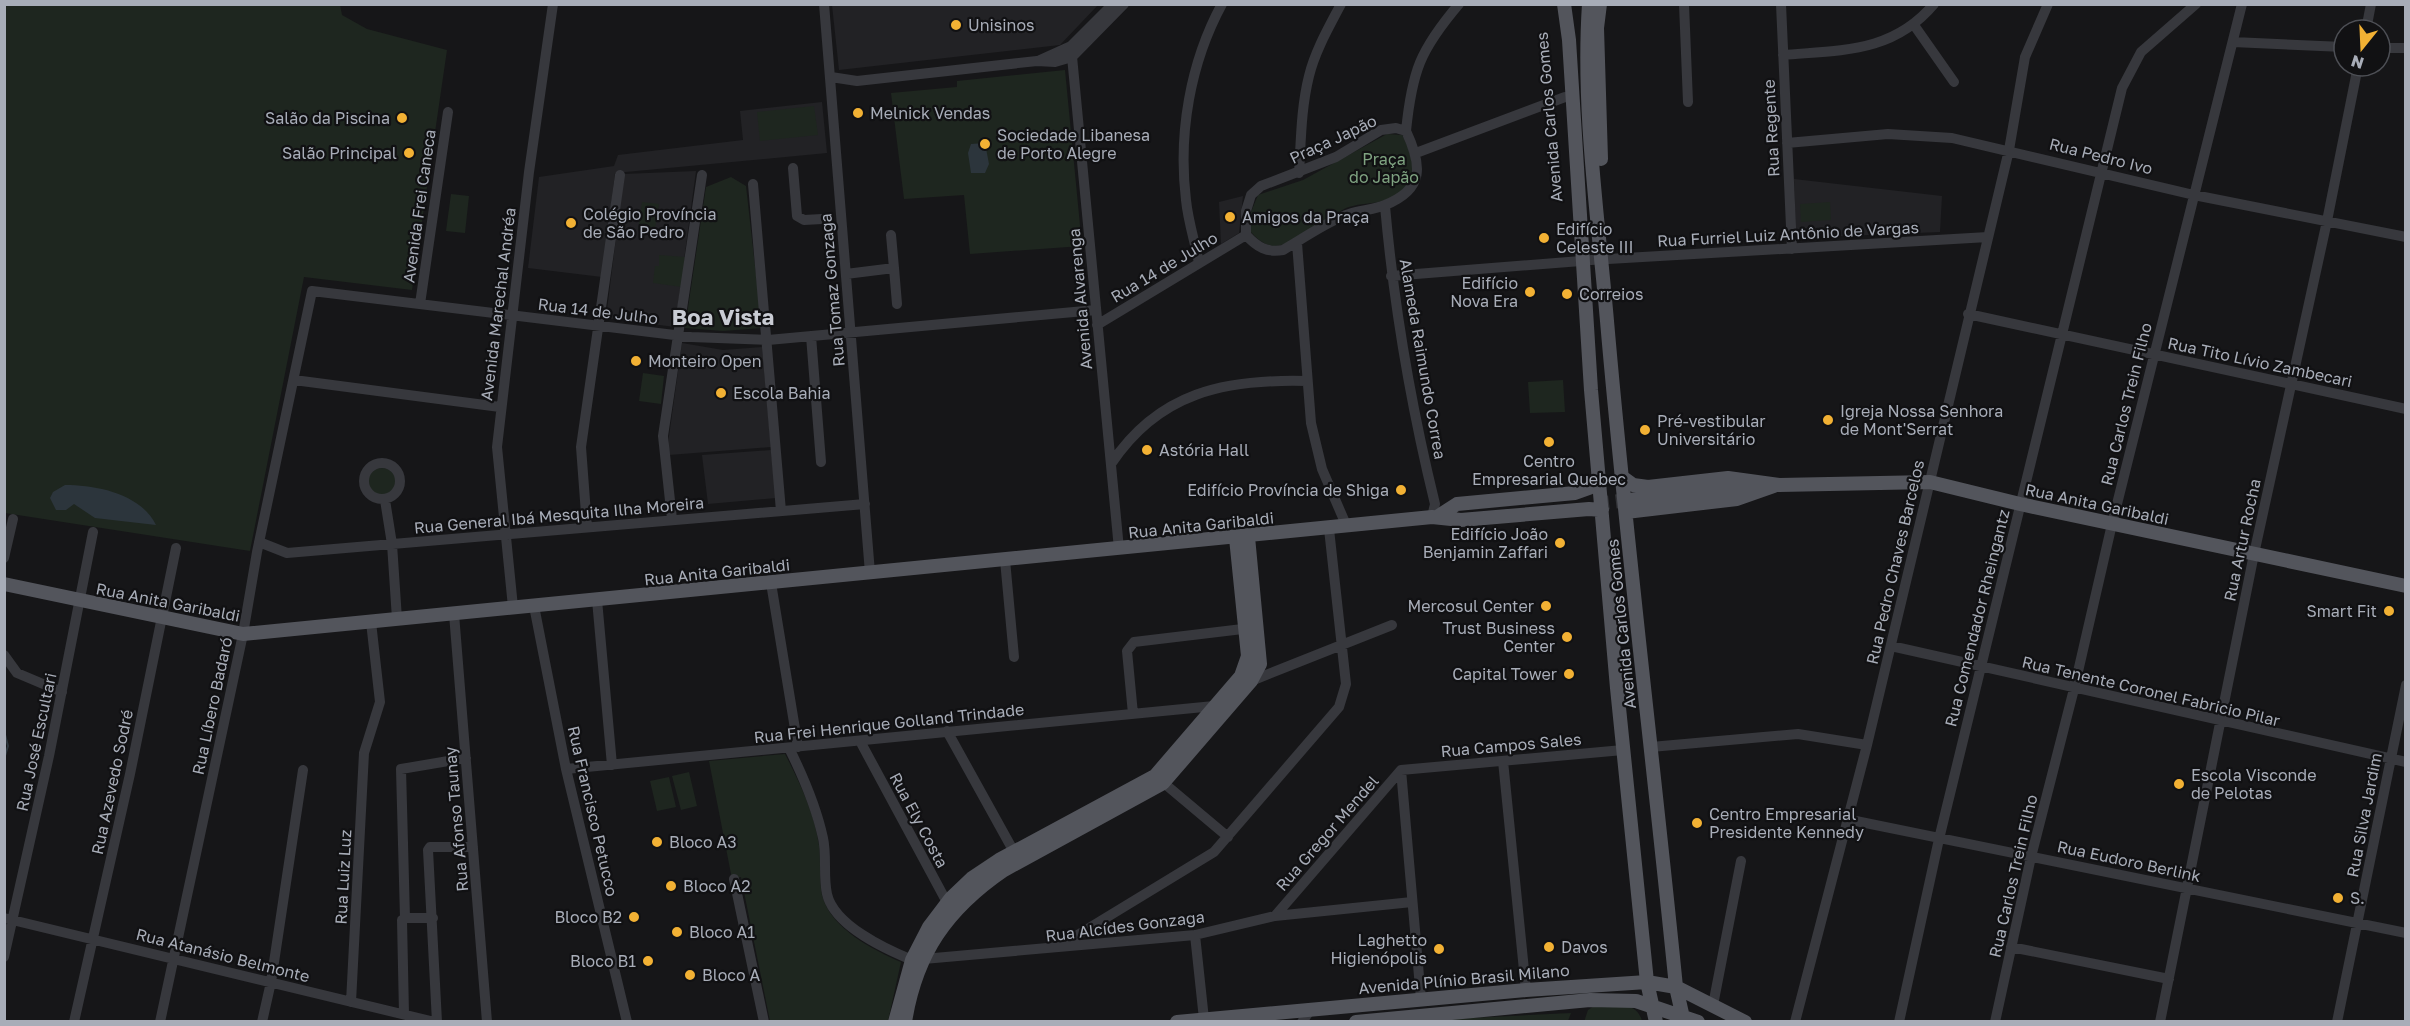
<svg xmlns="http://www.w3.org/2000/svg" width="2410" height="1026" font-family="'Golos Text',sans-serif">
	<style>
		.built { fill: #222225 }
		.green { fill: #1e261f }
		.water { fill: #2c353c }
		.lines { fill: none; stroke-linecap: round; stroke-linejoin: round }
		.stream { stroke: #2c353c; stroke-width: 2 }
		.major-tunnel { stroke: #333438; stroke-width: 14; stroke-dasharray: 14 7; stroke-linecap: butt }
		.minor { stroke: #37383d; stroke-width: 10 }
		.major { stroke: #53555c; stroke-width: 14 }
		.poi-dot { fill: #f2b134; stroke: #111113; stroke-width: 2 }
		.labels { text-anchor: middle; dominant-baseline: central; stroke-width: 4.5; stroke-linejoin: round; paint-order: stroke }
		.poi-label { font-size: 16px; fill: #a8adb8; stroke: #111113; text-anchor: start }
		.street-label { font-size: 16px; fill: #a8adb8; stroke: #111113 }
		.park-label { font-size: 16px; fill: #7fa381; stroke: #111113 }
		.district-label { font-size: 22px; font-weight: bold; fill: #c9ccd4; stroke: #111113 }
	</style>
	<rect width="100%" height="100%" fill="#161618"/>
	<path class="built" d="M832,5H1098L1060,45L839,70Z
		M822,102L827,153L615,173L602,277L528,268L539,177L614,166L618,155L743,140L740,111Z
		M696,171L675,327L606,318L624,174Z
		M1794,179L1942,196L1940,232L1796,238Z
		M1243,196L1239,233L1221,244L1219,202Z
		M682,343L723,350L762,347L771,447L669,455V436Z
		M771,450L776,498L708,504L702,455Z"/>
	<path class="green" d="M4,5H340L342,15L367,29L447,50L412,290L304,277L250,551L5,513Z
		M1065,70L1082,246L970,254L964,195L904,199L891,93L957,87V81Z
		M814,106L818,135L760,141L757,112Z
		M1387,134L1402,135C1419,166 1417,192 1378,202C1368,204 1356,204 1346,208C1327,217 1293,247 1273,246C1264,245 1256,238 1250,231L1251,212L1258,195L1303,180Z
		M731,177L746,186L762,328L723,331L685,328L706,187Z
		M451,194L469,196L465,233L446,231Z
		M642,202L659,204L655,229L643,228L642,231L638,230Z
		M1830,202L1831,220L1801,222L1800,204Z
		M659,255L685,257L682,287L653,283L655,266H659Z
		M643,373L664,376L661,404L639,401Z
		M1563,380L1565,412L1530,413L1528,382Z
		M368 482a14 14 0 1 1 28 0a14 14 0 1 1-28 0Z
		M785,754C800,783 814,812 819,845C821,861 819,879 822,895C830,928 873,950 901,962L888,1021H770L741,877L732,879L709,761Z
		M689,772L697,806L681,810L672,776Z
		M669,777L676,807L657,811L650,781Z
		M1594,1006C1613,1006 1637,1000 1642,1021L1584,1022L1588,1010Z
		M1571,1013L1568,1021H1410Z"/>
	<path class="water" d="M985,143L989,164L985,173H971L968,153L971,144Z
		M65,485C97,485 141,494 156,525L95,518L74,504L66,510H56L50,498L53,492Z"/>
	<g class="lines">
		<path class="stream" d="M4,731L8,746L4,759"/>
		<path class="major-tunnel" d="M1595,504L1629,500"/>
		<path class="minor" d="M824,4L870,573
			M1684,4L1688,102
			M1781,4L1792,249
			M1914,25L1954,82
			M2366,30L2371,4
			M2233,42L2344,47
			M1071,46L1119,549
			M2380,48H2406
			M1783,55C1841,50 1893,53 1934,4
			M1040,60L1071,46L1113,4
			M831,77L857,81L1037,61L1055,62L1072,57L1124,4
			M1396,128L1406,131C1422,165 1425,189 1385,205C1373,210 1360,210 1349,214C1325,222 1305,238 1283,250C1267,253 1257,247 1246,235V211L1251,195L1261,186L1336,157L1381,130Z
			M1406,131C1412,71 1420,50 1459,4
			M1787,143L1888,134L1952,138L2194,195L2406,237
			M1416,153L1565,97
			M793,168L797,216L804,220L822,219
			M1299,173C1301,140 1301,108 1309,76C1315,51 1329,27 1341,4
			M753,184L781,511
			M1385,206C1394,307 1411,406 1435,504L1432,517
			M1297,243L1311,423L1322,469L1347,527
			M1591,260L1988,237
			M1199,263C1195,242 1188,221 1186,200C1178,134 1190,63 1222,4
			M894,268L897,304
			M846,274L894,268L891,235
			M1391,276L1581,261
			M420,304L448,112
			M1968,314L2406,409
			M1097,325L1246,235
			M811,336L821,462
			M294,380L500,407
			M364 481a18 18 0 1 1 36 0a18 18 0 1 1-36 0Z
			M1111,464C1159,392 1225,379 1306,381
			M385,500L392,544L397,619
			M672,519L663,436L702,175
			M587,527L581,447L620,175
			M259,542L287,553L865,504
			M4,558L13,519
			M1005,560L1014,657
			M771,583L798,747
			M597,600L612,765
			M534,606L566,769L627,1022
			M513,607L497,447L529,172L553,4
			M454,614L487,1022
			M1891,646L2406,762
			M4,655L17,673L62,692
			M1251,681L1392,625
			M1133,714L1127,651L1134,642L1251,628
			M947,731L1018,859
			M860,741L950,908
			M1651,747L1798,734L1867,745
			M789,748C804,778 816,806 823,838C827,856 823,876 827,894C834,925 885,949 912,960L1195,935L1275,916L1412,902
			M1503,761L1526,990
			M566,769L1214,706
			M1401,770L1421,999
			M1401,770L1623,750
			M1159,779L1228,837
			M1846,819L2406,933
			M734,879L764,1022
			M1275,916L1401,770
			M4,918L435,1022
			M405,918L401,769L466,758
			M1195,935L1204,1019
			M1058,947L1214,852L1339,707L1346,684L1329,529
			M2011,947L2169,979
			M4,957L49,756L93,532
			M351,1002L364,753L380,702L371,622
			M1713,1005L1741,861
			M404,1014L402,920L405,918H433
			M74,1022L130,774L176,548
			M160,1022L243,634L257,552L312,291L691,337L768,340L1096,310
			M262,1022L271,982L303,770
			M437,1022L428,850L430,847H473
			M1302,1022L1311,1009
			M1795,1022L1867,745L2009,150L2025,57L2048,4
			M1899,1022L1939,839L2122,88L2141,52L2196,4
			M1995,1022L2031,857L2074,689L2112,524L2242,4
			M2160,1022L2254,554L2327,221L2358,66
			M2337,1022L2406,685"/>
		<path class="major" d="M1564,4L1569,40L1591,390L1617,688L1647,982L1656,1022
			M1589,4C1582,109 1598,217 1607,321C1626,543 1654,765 1676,987L1684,1022
			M1600,4L1597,28L1601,159
			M1622,477L1633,485L1648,487L1728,478L1779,485L1930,482L2020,504L2406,586
			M1629,500L1753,487
			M1626,512L1737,499L1774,486
			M1437,517L1457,504L1575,493L1589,488L1599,479
			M4,584L243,634L1432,517L1461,520L1589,509L1602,510
			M895,1022L912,960L929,927L951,898L972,878L999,860L1155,776L1241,676L1248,656L1236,538
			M905,1022C916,953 947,909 1004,870L1163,783L1251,681L1260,664L1248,537
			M1177,1022L1526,990L1647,982L1676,987L1745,1022
			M1356,1022L1590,1000L1636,1001L1698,1022"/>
	</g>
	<g class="poi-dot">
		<circle cx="956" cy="25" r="6"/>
		<circle cx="858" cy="113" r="6"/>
		<circle cx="402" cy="118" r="6"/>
		<circle cx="985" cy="144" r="6"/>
		<circle cx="409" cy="153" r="6"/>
		<circle cx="1230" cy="217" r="6"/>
		<circle cx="571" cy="223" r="6"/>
		<circle cx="1544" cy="238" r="6"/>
		<circle cx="1530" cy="292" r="6"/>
		<circle cx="1567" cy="294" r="6"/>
		<circle cx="636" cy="361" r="6"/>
		<circle cx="721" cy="393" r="6"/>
		<circle cx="1828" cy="420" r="6"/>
		<circle cx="1645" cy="430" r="6"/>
		<circle cx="1549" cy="442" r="6"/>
		<circle cx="1147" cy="450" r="6"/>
		<circle cx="1401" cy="490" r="6"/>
		<circle cx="1560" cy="543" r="6"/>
		<circle cx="1546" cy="606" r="6"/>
		<circle cx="2389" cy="611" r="6"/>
		<circle cx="1567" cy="637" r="6"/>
		<circle cx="1569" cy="674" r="6"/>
		<circle cx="2179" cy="784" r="6"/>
		<circle cx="1697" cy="823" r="6"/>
		<circle cx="657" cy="842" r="6"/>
		<circle cx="671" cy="886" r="6"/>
		<circle cx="2338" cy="898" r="6"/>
		<circle cx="634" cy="917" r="6"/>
		<circle cx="677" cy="932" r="6"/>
		<circle cx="1549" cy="947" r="6"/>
		<circle cx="1439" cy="949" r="6"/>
		<circle cx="648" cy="961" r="6"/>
		<circle cx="690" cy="975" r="6"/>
	</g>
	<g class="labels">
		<g class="poi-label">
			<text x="968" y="25">Unisinos</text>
			<text x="870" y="113">Melnick Vendas</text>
			<text x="390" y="118" text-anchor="end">Salão da Piscina</text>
			<text x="997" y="135">Sociedade Libanesa<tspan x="997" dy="18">de Porto Alegre</tspan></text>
			<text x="397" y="153" text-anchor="end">Salão Principal</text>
			<text x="583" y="214">Colégio Província<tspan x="583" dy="18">de São Pedro</tspan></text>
			<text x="1242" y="217">Amigos da Praça</text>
			<text x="1556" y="229">Edifício<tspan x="1556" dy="18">Celeste III</tspan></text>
			<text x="1518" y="283" text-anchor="end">Edifício<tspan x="1518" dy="18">Nova Era</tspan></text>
			<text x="1579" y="294">Correios</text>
			<text x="648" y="361">Monteiro Open</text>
			<text x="733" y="393">Escola Bahia</text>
			<text x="1840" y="411">Igreja Nossa Senhora<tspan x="1840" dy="18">de Mont'Serrat</tspan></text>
			<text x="1657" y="421">Pré-vestibular<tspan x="1657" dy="18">Universitário</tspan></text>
			<text x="1159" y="450">Astória Hall</text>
			<text x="1549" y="461" text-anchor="middle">Centro<tspan x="1549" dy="18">Empresarial Quebec</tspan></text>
			<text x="1389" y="490" text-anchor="end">Edifício Província de Shiga</text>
			<text x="1548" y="534" text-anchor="end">Edifício João<tspan x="1548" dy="18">Benjamin Zaffari</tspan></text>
			<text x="1534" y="606" text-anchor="end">Mercosul Center</text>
			<text x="2377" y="611" text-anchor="end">Smart Fit</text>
			<text x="1555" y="628" text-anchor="end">Trust Business<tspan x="1555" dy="18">Center</tspan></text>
			<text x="1557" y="674" text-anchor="end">Capital Tower</text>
			<text x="2191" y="775">Escola Visconde<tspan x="2191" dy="18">de Pelotas</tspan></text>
			<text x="1709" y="814">Centro Empresarial<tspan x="1709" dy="18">Presidente Kennedy</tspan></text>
			<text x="669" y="842">Bloco A3</text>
			<text x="683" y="886">Bloco A2</text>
			<text x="2350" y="898">S.</text>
			<text x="622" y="917" text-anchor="end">Bloco B2</text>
			<text x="689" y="932">Bloco A1</text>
			<text x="1427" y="940" text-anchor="end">Laghetto<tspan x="1427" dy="18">Higienópolis</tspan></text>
			<text x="1561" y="947">Davos</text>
			<text x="636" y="961" text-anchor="end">Bloco B1</text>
			<text x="702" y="975">Bloco A</text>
		</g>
		<g class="street-label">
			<text transform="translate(1549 117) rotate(-95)">Avenida Carlos Gomes</text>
			<text transform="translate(1771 128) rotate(-93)">Rua Regente</text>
			<text transform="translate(1333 139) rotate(-25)">Praça Japão</text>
			<text transform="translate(2101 156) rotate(14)">Rua Pedro Ivo</text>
			<text transform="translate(419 206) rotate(-82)">Avenida Frei Caneca</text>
			<text transform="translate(1788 234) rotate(-3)">Rua Furriel Luiz Antônio de Vargas</text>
			<text transform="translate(1164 267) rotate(-31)">Rua 14 de Julho</text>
			<text transform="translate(832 290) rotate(-95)">Rua Tomaz Gonzaga</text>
			<text transform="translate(1080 299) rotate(-95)">Avenida Alvarenga</text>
			<text transform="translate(498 304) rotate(-83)">Avenida Marechal Andréa</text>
			<text transform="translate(598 311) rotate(7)">Rua 14 de Julho</text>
			<text transform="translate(1423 359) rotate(80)">Alameda Raimundo Correa</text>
			<text transform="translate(2260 362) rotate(12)">Rua Tito Lívio Zambecari</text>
			<text transform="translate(2126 404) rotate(-76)">Rua Carlos Trein Filho</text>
			<text transform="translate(2097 504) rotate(12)">Rua Anita Garibaldi</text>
			<text transform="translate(559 515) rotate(-5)">Rua General Ibá Mesquita Ilha Moreira</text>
			<text transform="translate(1201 525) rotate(-6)">Rua Anita Garibaldi</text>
			<text transform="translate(2242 540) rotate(-78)">Rua Artur Rocha</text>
			<text transform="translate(1895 562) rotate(-77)">Rua Pedro Chaves Barcelos</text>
			<text transform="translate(717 572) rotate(-6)">Rua Anita Garibaldi</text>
			<text transform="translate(168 602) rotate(11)">Rua Anita Garibaldi</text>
			<text transform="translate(1977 618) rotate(-76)">Rua Comendador Rheingantz</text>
			<text transform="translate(1621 624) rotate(-96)">Avenida Carlos Gomes</text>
			<text transform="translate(2151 691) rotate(13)">Rua Tenente Coronel Fabricio Pilar</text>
			<text transform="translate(212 706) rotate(-78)">Rua Líbero Badaró</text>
			<text transform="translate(889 723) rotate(-6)">Rua Frei Henrique Golland Trindade</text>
			<text transform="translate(36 742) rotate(-78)">Rua José Escultari</text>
			<text transform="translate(1511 745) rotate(-5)">Rua Campos Sales</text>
			<text transform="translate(112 782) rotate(-78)">Rua Azevedo Sodré</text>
			<text transform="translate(593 811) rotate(77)">Rua Francisco Petucco</text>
			<text transform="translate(2364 815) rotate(-79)">Rua Silva Jardim</text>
			<text transform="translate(456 819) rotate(-95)">Rua Afonso Taunay</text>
			<text transform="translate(919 820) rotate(62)">Rua Ely Costa</text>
			<text transform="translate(1327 833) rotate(-49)">Rua Gregor Mendel</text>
			<text transform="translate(2129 861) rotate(12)">Rua Eudoro Berlink</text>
			<text transform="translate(2013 876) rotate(-77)">Rua Carlos Trein Filho</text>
			<text transform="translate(343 877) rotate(-87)">Rua Luiz Luz</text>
			<text transform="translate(1125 926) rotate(-7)">Rua Alcídes Gonzaga</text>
			<text transform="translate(223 955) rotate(14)">Rua Atanásio Belmonte</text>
			<text transform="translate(1464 979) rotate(-5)">Avenida Plínio Brasil Milano</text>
		</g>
		<g class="park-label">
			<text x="1384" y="159">Praça<tspan x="1384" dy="18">do Japão</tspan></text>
		</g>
		<g class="district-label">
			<text x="723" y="316">Boa Vista</text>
		</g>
	</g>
	<rect width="2410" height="1026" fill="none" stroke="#a8adb8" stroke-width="12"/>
	<g transform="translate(2362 48) rotate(198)"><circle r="28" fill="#111113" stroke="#4d4f55" stroke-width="1.5"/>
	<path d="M0-4.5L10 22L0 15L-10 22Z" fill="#f2b134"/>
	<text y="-9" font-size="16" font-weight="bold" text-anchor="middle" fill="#a8adb8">N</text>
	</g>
</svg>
